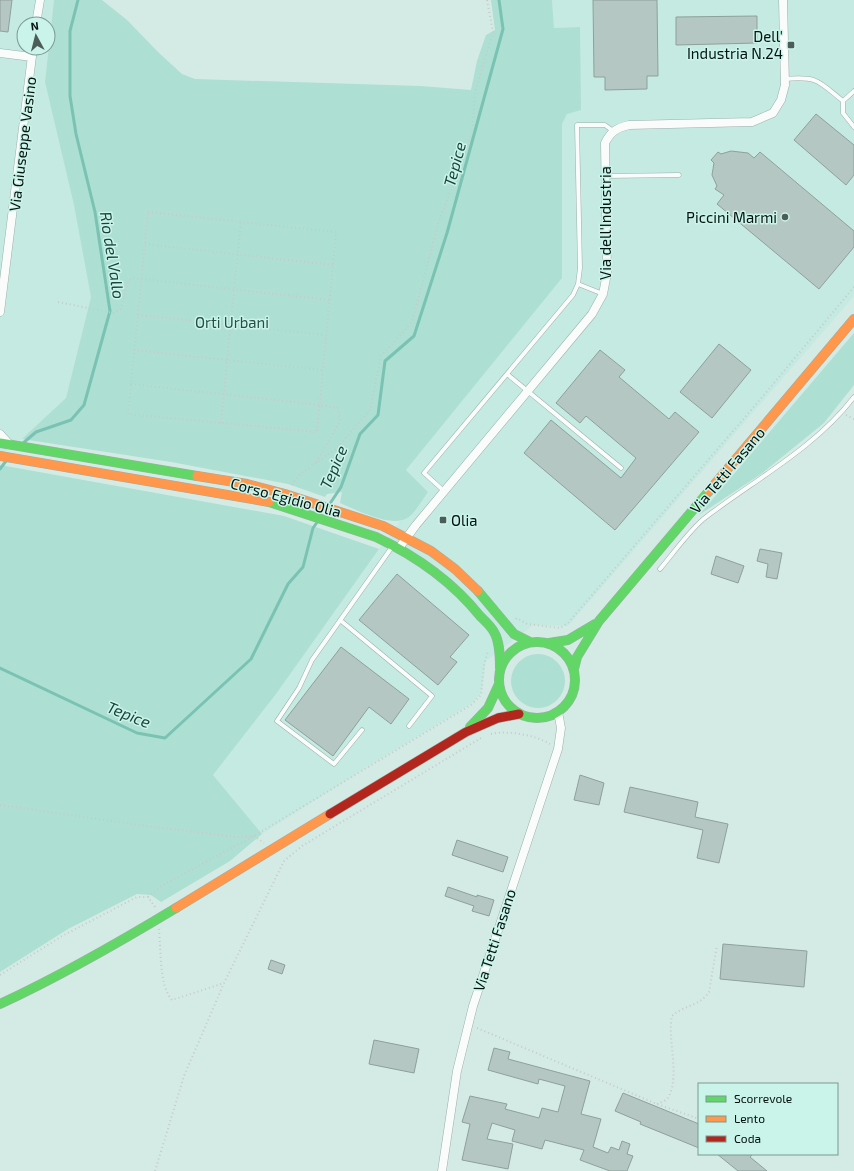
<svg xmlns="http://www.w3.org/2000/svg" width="854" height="1171" font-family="'Exo 2',sans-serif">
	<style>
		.built { fill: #c4eae1; fill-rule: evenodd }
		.green { fill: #aedfd3 }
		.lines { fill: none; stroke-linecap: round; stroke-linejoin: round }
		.stream { stroke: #7ac3b3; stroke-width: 3 }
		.building { fill: #b5c7c2; stroke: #8fa09c }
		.lane-casing { stroke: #9eafab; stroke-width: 5 }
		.street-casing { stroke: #9eafab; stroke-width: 9 }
		.fast-casing { stroke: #9eafab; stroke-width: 10 }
		.slow-casing { stroke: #9eafab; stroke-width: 10 }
		.jam-casing { stroke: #9eafab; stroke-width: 10 }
		.path { stroke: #c5cbc9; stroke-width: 2; stroke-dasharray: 1 3; stroke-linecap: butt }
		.lane { stroke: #f9fcfb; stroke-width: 4 }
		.street { stroke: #f9fcfb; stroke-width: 8 }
		.fast { stroke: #63d668; stroke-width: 9 }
		.slow { stroke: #ff974d; stroke-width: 9 }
		.jam { stroke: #b3261e; stroke-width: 9 }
		.poi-dot { fill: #4c5d59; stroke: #caf4e9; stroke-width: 1.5 }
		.labels { text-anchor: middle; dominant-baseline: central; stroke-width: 3; stroke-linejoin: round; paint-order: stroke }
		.poi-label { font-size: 15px; fill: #03110e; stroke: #caf4e9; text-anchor: end }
		.street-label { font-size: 15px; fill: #03110e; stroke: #caf4e9 }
		.park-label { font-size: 15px; fill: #265047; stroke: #caf4e9 }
		.water-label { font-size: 16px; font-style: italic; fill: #19443b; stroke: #caf4e9 }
	</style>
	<rect width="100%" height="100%" fill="#d4eae5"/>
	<path class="built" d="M0,0H54L45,82L80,228L91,297L66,398L35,429L0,456ZM24,24H48V48H24Z
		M552,0H854V296L568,626L533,625L486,661L481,693L471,704L372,764L262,834L213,775L276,694L379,549L400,521L410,516L428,492L406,470L562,278V124L567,114L579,27L554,28Z"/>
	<path class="green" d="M54,0H102L127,20L159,53L182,74L195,79L420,86L471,90L477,61L486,35L495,30L491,0H552L554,28L580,27L581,110L567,114L562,124V278L406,470L428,492C423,499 416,511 409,517C392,529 357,510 340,503L342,492L327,494L325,497L288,484L171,462L22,439L66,398L91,297L74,205L45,82Z
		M854,333V385L824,423L761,474L699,515Z
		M0,465L284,516L379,549L276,694L213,775L262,834L230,861L161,902L151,895L137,894L68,929L0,972Z
		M511 681a27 27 0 1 1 54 0a27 27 0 1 1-54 0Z"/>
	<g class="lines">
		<path class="stream" d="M22,444L36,432L71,420L84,405L110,311L95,212L76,134L70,96V31L78,0
			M0,469L6,461
			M329,505L341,487L360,434L378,415L385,361L414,336L447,233L503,29L499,0
			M0,668L137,733L165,738L251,659L288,584L303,567L313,528L318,521"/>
	</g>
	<path class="building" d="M0,0H12L8,32L0,31Z
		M593,0H657L658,76H647V89L605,90V77H594Z
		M757,16V43L676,45V17Z
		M816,114L854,145V175L846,185L794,140Z
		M731,151L748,153L754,158L760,152L854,231V247L819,289L717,204L724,195L715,189L717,186L712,175L714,163L711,160L718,152L721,154Z
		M719,344L751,370L712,418L680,392Z
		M600,350L625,370L619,377L669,419L675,412L699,432L615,530L524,453L551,420L621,478L636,458L586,416L580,423L556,403Z
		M760,549L782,553L777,579L766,577L768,564L757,561Z
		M716,556L744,566L738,583L711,574Z
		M397,574L469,635L450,657L457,662L438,685L359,620Z
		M341,647L409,699L391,724L369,707L333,756L285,720Z
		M580,775L604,783L599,805L574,800Z
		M630,787L698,802L695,817L728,824L719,863L697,858L703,830L624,812Z
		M457,840L508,857L503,872L452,855Z
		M448,887L477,897V895L494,900L489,916L472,911L474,906L445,896Z
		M723,944L807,951L804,987L720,979Z
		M271,960L285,965L282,974L268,969Z
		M374,1040L419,1049L414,1073L369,1064Z
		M494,1048L510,1052L508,1059L590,1081L581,1114L601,1119L593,1147L608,1153L611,1147L619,1150L622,1141L630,1144L627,1154L633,1156L627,1171H610L580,1160L584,1150L545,1140L542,1149L512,1141L515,1130L492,1123L487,1139L513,1144L508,1169L462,1160L470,1124L462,1122L470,1096L507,1104L505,1109L539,1118L542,1108L558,1112L565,1086L539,1079L538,1084L488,1070Z
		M623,1093L699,1124V1148L640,1124L641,1122L615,1111Z
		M717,1154H753L750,1157L767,1171H738Z"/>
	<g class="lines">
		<g class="lane-casing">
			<path id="lane" d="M785,79C818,76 818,81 843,101
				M843,101V113L854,127
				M843,101L854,91
				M606,176L679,175
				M578,284L603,294
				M507,374L621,468
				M444,491L424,473L573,295L578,284L580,268L577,125H605L613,131
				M660,569C673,554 691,528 706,517C756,479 816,447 854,397
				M340,620L432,696L409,726
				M362,730L334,764L277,721L299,688L312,660L392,547"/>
		</g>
		<g class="street-casing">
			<path id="street" d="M36,24L40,0
				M0,53L32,57
				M0,312L33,48
				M0,434L10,445
				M399,548L416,525L592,314L603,294L607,273L605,143C611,131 617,128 629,125L752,122L773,113L781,100L785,85L783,0
				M442,1171L457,1071L473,1006L558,749L561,728L558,712"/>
		</g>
		<g class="fast-casing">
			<path id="fast" d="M0,443L197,476
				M269,502L376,537C416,556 452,581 480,616C485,621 491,626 494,632C500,642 500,657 500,668
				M478,591L514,634L530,642
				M499 680a38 38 0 1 1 76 0a38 38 0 1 1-76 0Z
				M549,643L568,640L595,624
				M574,669L577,657L599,621L709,491
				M470,727L488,708L499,684
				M0,1004C61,976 118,943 176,908"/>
		</g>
		<g class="slow-casing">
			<path id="slow" d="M0,456L269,502
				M197,476L247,484L285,494L383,526L431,551L455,569L478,591
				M709,491L854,319
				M176,908L330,814"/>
		</g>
		<g class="jam-casing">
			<path id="jam" d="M330,814L466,732L498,718L519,714"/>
		</g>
		<path class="path" d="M148,212L336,232L317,432L128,414Z
			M145,244L333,265
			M58,302L113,313L121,309L128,281L132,278L329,300
			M138,315L325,335
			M134,350L322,370
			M131,384L321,405L338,408L340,421L316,463
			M846,415L854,419
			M221,423L241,221
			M292,485L300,474L336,449L370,410L381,356L412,322L439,221L472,133L475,92L493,32L487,0
			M516,619L517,618L527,624L560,628L568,623L764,395L854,287
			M491,734C507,730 535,735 550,744
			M0,805L161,828L238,837L254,836L264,843
			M148,897L161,886L254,836L471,705L481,695L484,665L488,651
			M159,929C161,949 159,986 172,1000L224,983
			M0,975L62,936L137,897H148L155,907
			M477,1028L657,1104L699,1119
			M657,1104C661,1102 667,1101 669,1096C680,1074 667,1039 672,1016C684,1005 700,1006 709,992L717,945
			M155,1171L184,1076L224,983L284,861L302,846L481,738"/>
		<use href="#lane" class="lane"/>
		<use href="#street" class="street"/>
		<use href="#fast" class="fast"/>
		<use href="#slow" class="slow"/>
		<use href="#jam" class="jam"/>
	</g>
	<g class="poi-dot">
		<rect x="787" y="41" width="8" height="8" rx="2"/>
		<circle cx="785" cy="217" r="4"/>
		<rect x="439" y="516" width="8" height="8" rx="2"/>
	</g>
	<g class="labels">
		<g class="poi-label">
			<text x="783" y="36">Dell'<tspan x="783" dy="17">Industria N.24</tspan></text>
			<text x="777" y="217">Piccini Marmi</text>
			<text x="451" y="520" text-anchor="start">Olia</text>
		</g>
		<g class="street-label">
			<text transform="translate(22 144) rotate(-83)">Via Giuseppe Vasino</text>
			<text transform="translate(605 223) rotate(-90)">Via dell'Industria</text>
			<text transform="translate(727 470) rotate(-50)">Via Tetti Fasano</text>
			<text transform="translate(286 497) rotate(15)">Corso Egidio Olia</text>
			<text transform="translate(494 940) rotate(-72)">Via Tetti Fasano</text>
		</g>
		<g class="park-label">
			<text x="232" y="322">Orti Urbani</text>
		</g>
		<g class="water-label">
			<text transform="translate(454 164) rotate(-75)">Tepice</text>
			<text transform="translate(113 255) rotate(81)">Rio del Vallo</text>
			<text transform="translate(333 467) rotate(-67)">Tepice</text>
			<text transform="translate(129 714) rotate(22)">Tepice</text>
		</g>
	</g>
	<rect x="698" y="1083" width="140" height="72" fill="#caf4e9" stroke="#7a9991"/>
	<rect x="706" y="1096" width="20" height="6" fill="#63d668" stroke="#7a9991"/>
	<text x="734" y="1103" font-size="12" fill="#03110e">Scorrevole</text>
	<rect x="706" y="1116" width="20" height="6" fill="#ff974d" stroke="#7a9991"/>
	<text x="734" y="1123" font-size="12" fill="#03110e">Lento</text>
	<rect x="706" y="1136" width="20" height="6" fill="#b3261e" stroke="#7a9991"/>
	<text x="734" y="1143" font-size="12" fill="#03110e">Coda</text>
	<g transform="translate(36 36) rotate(353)"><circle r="19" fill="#caf4e9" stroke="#7a9991"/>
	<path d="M0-3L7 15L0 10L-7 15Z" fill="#4c5d59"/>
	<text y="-6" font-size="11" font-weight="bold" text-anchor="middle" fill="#03110e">N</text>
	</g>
</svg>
